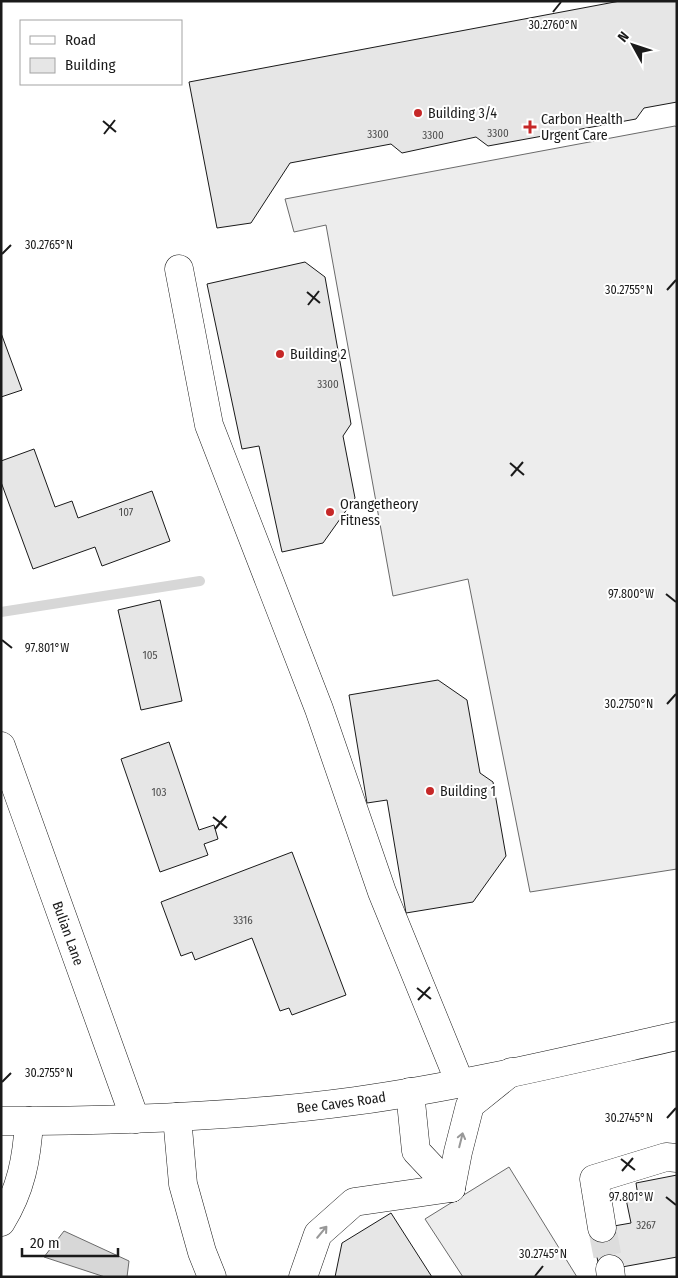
<svg xmlns="http://www.w3.org/2000/svg" width="678" height="1278" font-family="'Fira Sans Condensed',sans-serif">
	<style>
		.built { fill: #ededed; stroke: #6a6a6a }
		.water { fill: #d7d7d7; stroke: #6a6a6a }
		.lines { fill: none; stroke-linecap: round; stroke-linejoin: round }
		.stream { stroke: #d7d7d7; stroke-width: 10 }
		.building { fill: #e6e6e6; stroke: #1a1a1a }
		.minor-tunnel { stroke: #ddd; stroke-width: 28; stroke-dasharray: 28 14; stroke-linecap: butt }
		.minor-casing { stroke: #1a1a1a; stroke-width: 29 }
		.major-casing { stroke: #1a1a1a; stroke-width: 29 }
		.minor { stroke: #fff; stroke-width: 28 }
		.major { stroke: #fff; stroke-width: 28 }
		.oneway { stroke: #989898 }
		.ticks { fill: none; stroke: #1a1a1a; stroke-width: 2 }
		.poi-dot { fill: #c62828; stroke: #fff; stroke-width: 2 }
		.labels { text-anchor: middle; dominant-baseline: central; stroke-width: 4; stroke-linejoin: round; paint-order: stroke }
		.number-label { font-size: 11px; fill: #4d4d4d }
		.poi-label { font-size: 14px; fill: #1a1a1a; stroke: #fff; text-anchor: start }
		.street-label { font-size: 14px; fill: #1a1a1a; stroke: #fff }
		.ticks-label { font-size: 12px; text-anchor: middle; fill: #1a1a1a; stroke: #fff; stroke-width: 4; stroke-linejoin: round; paint-order: stroke }
	</style>
	<rect width="100%" height="100%" fill="#fff"/>
	<path class="built" d="M675,126L677,127V869L530,892L468,579L393,596L326,225L294,232L285,199Z
		M509,1167L577,1277H463L425,1219Z"/>
	<path class="water" d="M64,1231L129,1261L127,1277H105L44,1257Z"/>
	<g class="lines">
		<path class="stream" d="M1,612L200,581"/>
	</g>
	<path class="building" d="M620,1H677V102L644,108L636,119L488,146L476,137L402,153L391,144L290,163L251,223L217,228L189,82Z
		M305,262L325,277L351,424L343,436L355,498L323,543L282,552L259,446L242,449L207,284Z
		M1,333L22,390L1,397Z
		M34,449L55,507L72,501L78,518L152,491L170,541L102,566L95,547L33,569L1,482V461Z
		M160,600L182,701L141,710L118,610Z
		M438,680L467,700L480,773L493,782L506,856L473,902L406,913L387,800L367,803L349,695Z
		M169,742L199,830L214,825L218,839L204,844L208,855L160,872L121,759Z
		M292,852L346,995L292,1015L289,1008L280,1011L252,938L195,960L192,952L181,956L161,902Z
		M677,1175V1257L600,1271L591,1230L631,1223L626,1199L638,1196L636,1183Z
		M391,1213L432,1277H335L342,1243Z"/>
	<g class="lines">
		<path class="minor-tunnel" d="M602,1228L610,1269"/>
		<g class="minor-casing">
			<g id="minor">
				<path d="M179,269L209,425L319,709L382,892L460,1083"/>
				<path id="s1" d="M1,746L135,1119"/>
				<path d="M410,1092L416,1151L451,1188"/>
				<path d="M177,1117L183,1184L202,1252L212,1277"/>
				<path d="M451,1188L458,1152L470,1105L511,1072"/>
				<path d="M1,1222C21,1190 27,1158 29,1121"/>
				<path d="M602,1228L594,1179L666,1157L677,1158"/>
				<path d="M610,1269L611,1277"/>
				<path d="M303,1277L318,1234L354,1202L451,1188"/>
			</g>
		</g>
		<g class="major-casing">
			<g id="major">
				<path id="s2" d="M1,1121C120,1121 238,1117 355,1101C463,1086 570,1060 677,1036"/>
			</g>
		</g>
		<use href="#minor" class="minor"/>
		<use href="#major" class="major"/>
	</g>
	<defs><path id="oneway-shaft" d="M-6 0H5M1.5-3L5.5 0L1.5 3" fill="none" stroke-width="1.6" stroke-linecap="round" stroke-linejoin="round" transform="scale(1.25)"/></defs>
	<g class="oneway">
		<use href="#oneway-shaft" transform="translate(461 1140) rotate(-76)"/>
		<use href="#oneway-shaft" transform="translate(322 1232) rotate(-50)"/>
	</g>
	<path class="ticks" d="M553,12L561,2M103,121L116,132M104,134L115,120M2,254L11,245M667,290L676,280M307,292L320,303M308,305L319,291M510,463L524,475M511,476L523,462M666,594L676,602M2,640L12,648M667,704L676,694M213,817L227,828M215,829L226,816M417,988L431,999M418,1000L430,987M2,1082L11,1073M667,1118L676,1108M621,1159L635,1170M622,1171L633,1158M666,1197L676,1205M535,1276L543,1266"/>
	<g class="poi-dot">
		<circle cx="418" cy="113" r="5"/>
		<path d="M527.5 119.5h5v5h5v5h-5v5h-5v-5h-5v-5h5z"/>
		<circle cx="280" cy="354" r="5"/>
		<circle cx="330" cy="512" r="5"/>
		<circle cx="430" cy="791" r="5"/>
	</g>
	<g class="labels">
		<g class="number-label">
			<text x="498" y="133">3300</text>
			<text x="378" y="134">3300</text>
			<text x="433" y="135">3300</text>
			<text x="328" y="384">3300</text>
			<text x="126" y="512">107</text>
			<text x="150" y="655">105</text>
			<text x="159" y="792">103</text>
			<text x="243" y="920">3316</text>
			<text x="646" y="1225">3267</text>
		</g>
		<g class="poi-label">
			<text x="428" y="113">Building 3/4</text>
			<text x="541" y="119">Carbon Health<tspan x="541" dy="16">Urgent Care</tspan></text>
			<text x="290" y="354">Building 2</text>
			<text x="340" y="504">Orangetheory<tspan x="340" dy="16">Fitness</tspan></text>
			<text x="440" y="791">Building 1</text>
		</g>
		<g class="street-label">
			<text stroke="none"><textPath href="#s1" startOffset="199">Bulian Lane</textPath></text>
			<text stroke="none"><textPath href="#s2" startOffset="341">Bee Caves Road</textPath></text>
		</g>
	</g>
	<g class="ticks-label">
		<text x="553" y="29">30.2760°N</text>
		<text x="49" y="249">30.2765°N</text>
		<text x="629" y="294">30.2755°N</text>
		<text x="631" y="598">97.800°W</text>
		<text x="47" y="652">97.801°W</text>
		<text x="629" y="708">30.2750°N</text>
		<text x="49" y="1077">30.2755°N</text>
		<text x="629" y="1122">30.2745°N</text>
		<text x="631" y="1201">97.801°W</text>
		<text x="543" y="1258">30.2745°N</text>
	</g>
	<rect width="678" height="1278" fill="none" stroke="#1a1a1a" stroke-width="5"/>
	<rect x="20" y="20" width="162" height="65" fill="#ffffff" stroke="#a3a3a3"/>
	<rect x="30" y="36" width="25" height="8" fill="#ffffff" stroke="#a3a3a3"/>
	<text x="65" y="45" font-size="15" fill="#1a1a1a">Road</text>
	<rect x="30" y="58" width="25" height="15" fill="#e6e6e6" stroke="#a3a3a3"/>
	<text x="65" y="70" font-size="15" fill="#1a1a1a">Building</text>
	<g transform="translate(633 45) rotate(310)" stroke="#ffffff" stroke-width="4" paint-order="stroke">
	<path d="M0-4L9 19L0 12L-9 19Z" fill="#1a1a1a"/>
	<text y="-8" font-size="14" font-weight="bold" text-anchor="middle" fill="#1a1a1a">N</text>
	</g>
	<path d="M22 1248v8h96v-8" fill="none" stroke="#1a1a1a" stroke-width="2.5"/>
	<text x="30" y="1248" font-size="15" fill="#1a1a1a" stroke="#ffffff" stroke-width="4" paint-order="stroke">20 m</text>
</svg>
